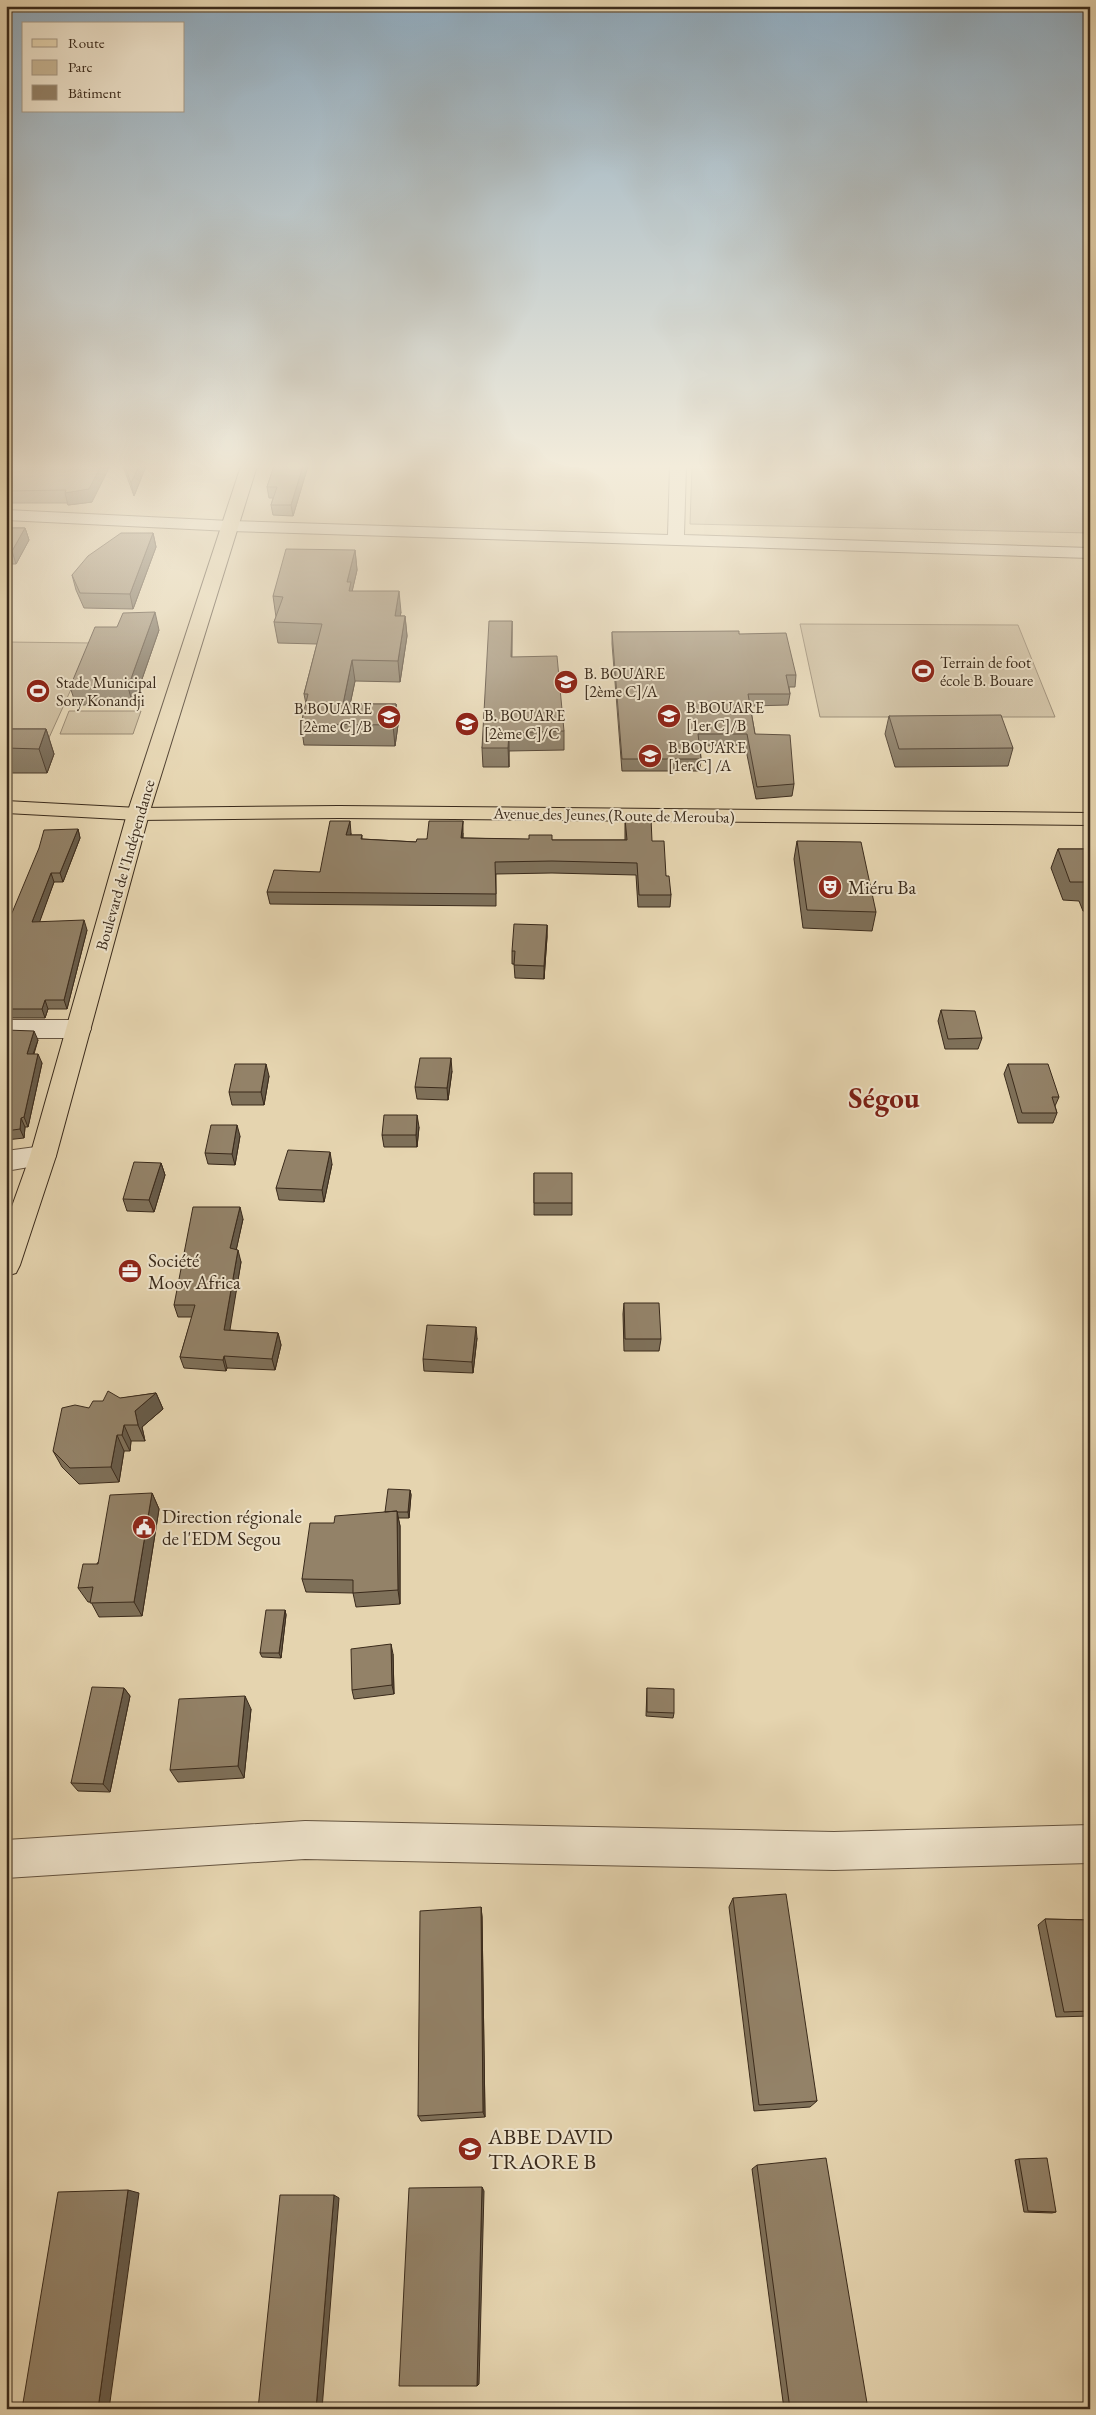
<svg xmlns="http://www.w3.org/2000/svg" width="1096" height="2415" font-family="'EB Garamond',serif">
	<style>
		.green { fill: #c8b796; stroke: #817058 }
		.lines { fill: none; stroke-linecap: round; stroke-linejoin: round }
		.minor-casing { stroke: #655440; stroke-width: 2 }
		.major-casing { stroke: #3a2a1b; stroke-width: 2 }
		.highway-casing { stroke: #3a2a1b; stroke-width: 2 }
		.minor { fill: #eee3cb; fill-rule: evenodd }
		.major { fill: #e5d4af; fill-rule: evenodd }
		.highway { fill: #e5d4af; fill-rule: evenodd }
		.wall { fill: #7e7059; stroke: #3a2a1b }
		.shaded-wall { fill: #675b49; stroke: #3a2a1b }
		.building { fill: #938268; stroke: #3a2a1b }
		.labels { text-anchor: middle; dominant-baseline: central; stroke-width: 4; stroke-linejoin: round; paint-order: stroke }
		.far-poi-label { font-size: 16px; fill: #3a2a1b; stroke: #eee3cb; text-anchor: start }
		.far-street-label { font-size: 16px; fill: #3a2a1b; stroke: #eee3cb }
		.poi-label { font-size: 19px; fill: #3a2a1b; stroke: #eee3cb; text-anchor: start }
		.near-poi-label { font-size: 22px; fill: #3a2a1b; stroke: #eee3cb; text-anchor: start }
		.town-label { font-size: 29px; font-weight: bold; fill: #7a1f14; stroke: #eee3cb }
	</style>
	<rect width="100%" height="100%" fill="#e5d4af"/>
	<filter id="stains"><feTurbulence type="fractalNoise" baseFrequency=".004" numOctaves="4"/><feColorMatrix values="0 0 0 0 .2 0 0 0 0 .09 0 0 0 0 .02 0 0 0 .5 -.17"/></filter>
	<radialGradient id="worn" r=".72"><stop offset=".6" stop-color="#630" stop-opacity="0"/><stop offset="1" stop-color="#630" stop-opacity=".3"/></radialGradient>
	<path class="green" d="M692,466H1090V533L690,524Z
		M800,624L1018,625L1055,717H820Z
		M6,642L92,643L48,740H6Z
		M69,711H141L133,734H60Z"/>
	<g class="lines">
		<g class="minor-casing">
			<path id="minor" d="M670,466H686L684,535L1090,548V558L230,531L6,520V510L230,521L668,535Z
				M6,1020H79L88,1023L91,1029L88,1035L79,1038H6Z
				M43,1146L52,1149L56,1156L52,1163L6,1171V1151Z
				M305,1821L834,1832L1090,1825V1863L834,1870L305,1859L6,1878V1840Z"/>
		</g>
		<g class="major-casing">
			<path id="major" d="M6,801L138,808L339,806L1090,813V825L339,818L138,820L6,813Z"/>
		</g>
		<g class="highway-casing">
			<path id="highway" d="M241,466H257L149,814L56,1156L20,1265L16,1273L6,1276V1223L30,1156L127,814Z"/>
		</g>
		<use href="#minor" class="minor"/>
		<use href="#major" class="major"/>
		<use href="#highway" class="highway"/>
	</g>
	<path class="wall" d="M123,466H146L134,496Z
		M274,466H308L293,516L273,515L271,505L273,498H269L267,487Z
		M52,467L92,502L68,505L67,503H6V468Z
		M6,528H25L29,540L16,564H6Z
		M153,533L156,547L133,609L84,608L76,590L72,575Z
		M355,550L357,570L352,591L401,612L400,616H405L407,636L400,682L355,681L350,704H396L398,725L395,746L304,745L301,724L306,704L304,694L317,644L278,643L274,622L276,617L273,596Z
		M512,621V657L564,731V750L509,751V767H483L482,748Z
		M159,630L133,705H76L70,687Z
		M612,632L739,634L796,675L795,687H789L790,694L788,705L750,706L755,734L794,784L792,796L756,799L745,745L700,746L701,759L700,771H622L612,644Z
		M889,716L1013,748L1008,766L895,767L885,734Z
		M6,729H46L54,754L47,773H6Z
		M625,819L652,841L666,876L671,895L670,907H638L636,875L552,873L496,874V906L270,904L267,892L320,872L351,833V835H362V839L416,842L427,839L463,833V838L552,840H625Z
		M78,829L80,838L63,882H54L39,922L87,930L67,1009H48L45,1018H6V920H9Z
		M797,841L876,912L872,931L803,928L794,859Z
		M1058,849H1090V911H1083L1079,901L1063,900L1051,868Z
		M547,925V937L544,979L515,978L514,964H512V951Z
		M941,1010L982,1038L978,1049H945L938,1021Z
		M6,1030L38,1040L34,1054L42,1063L28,1127H25L24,1138L6,1140Z
		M1008,1064L1059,1097L1055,1106L1057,1113L1053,1123H1018L1004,1074Z
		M452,1071L448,1100L417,1099L415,1087Z
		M269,1076L264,1105H232L229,1092Z
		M419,1127L417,1147H384L382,1135Z
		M240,1136L235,1165L208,1164L205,1153Z
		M161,1163L165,1175L154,1212L127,1211L123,1199Z
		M332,1164L324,1202L279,1200L276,1188Z
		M534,1173L572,1203V1215H534Z
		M243,1219L236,1250L241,1262L229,1330L278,1333L281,1345L275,1370L227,1368L226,1371L184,1368L180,1357L192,1317H178L174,1305Z
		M624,1303L661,1339L659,1351H624L623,1314Z
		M477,1338L473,1373L424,1371L423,1359Z
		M156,1393L163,1409L142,1427L145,1441H131L130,1451H124L119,1482L79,1484L62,1467L53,1451L103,1401Z
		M410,1490L411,1495L409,1518H398L400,1526V1604L356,1607L353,1593L306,1592L302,1579L334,1523L385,1512Z
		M152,1493L159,1509L142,1616L99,1617L91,1602H88L78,1588Z
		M285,1610L286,1615L281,1658L262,1657L260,1653Z
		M393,1654L394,1694L354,1699L352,1690Z
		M124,1688L130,1696L110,1792L78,1791L71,1783Z
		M647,1688L674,1713L673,1718L646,1716Z
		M251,1709L244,1778L178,1782L170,1770Z
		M733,1898L817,2101L810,2107L754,2111L729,1907Z
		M481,1907L482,1917L485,2117L421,2121L418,2116Z
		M1045,1919L1090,1920V2016L1056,2017L1038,1925Z
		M1019,2159L1056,2212L1052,2213L1024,2212L1015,2160Z
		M757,2165L868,2409H784L752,2169Z"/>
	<path class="shaded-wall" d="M101,466H110L92,502L68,505L65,493Z
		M139,466H146L134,496L131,483Z
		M303,466H308L293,516L291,505Z
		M25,528L29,540L16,564L12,551Z
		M153,533L156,547L133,609L130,594Z
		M355,550L357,570L352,592L351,611L347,582Z
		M399,591L401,612L397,636L395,616Z
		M155,612L159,630L133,705L128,687Z
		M405,616L407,636L400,682L398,661Z
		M512,621V639L511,675V657Z
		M352,660L355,681L346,724L343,704Z
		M396,704L398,725L395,746L393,725Z
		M46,729L54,754L47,773L39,749Z
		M509,733V767L508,748Z
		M350,821L351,833L348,847L346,835Z
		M463,821V833L462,850L461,838Z
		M78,829L80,838L63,882L60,873Z
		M51,873L54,882L36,932L32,922Z
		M84,920L87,930L67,1009L64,1000Z
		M547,925V937L544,979V966Z
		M45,1000L48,1009L45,1018L42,1009Z
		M34,1031L38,1040L30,1063L27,1054Z
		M38,1054L42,1063L28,1127L24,1117Z
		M451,1058L452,1071L448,1100L447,1088Z
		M266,1064L269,1076L264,1105L261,1092Z
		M417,1115L419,1127L417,1147L416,1135Z
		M21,1118L25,1127L24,1138L20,1129Z
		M237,1125L240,1136L235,1165L232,1154Z
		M330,1152L332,1164L324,1202L322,1190Z
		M161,1163L165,1175L154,1212L149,1200Z
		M240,1207L243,1219L234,1260L230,1248Z
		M238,1250L241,1262L228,1342L224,1330Z
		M476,1327L477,1338L473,1373L472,1362Z
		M278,1333L281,1345L275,1370L272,1359Z
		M224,1356L227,1368L226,1371L223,1360Z
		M156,1393L163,1409L142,1427L145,1441L138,1425L135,1411Z
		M124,1425L131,1441L130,1451L122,1435Z
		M117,1435L124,1451L119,1482L111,1467Z
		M410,1490L411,1495L409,1518L408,1512Z
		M152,1493L159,1509L142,1616L134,1602Z
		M397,1511L400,1526V1604L398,1590Z
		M285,1610L286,1615L281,1658L279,1653Z
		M391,1644L393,1654L394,1694L392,1685Z
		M124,1688L130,1696L110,1792L103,1784Z
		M245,1696L251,1709L244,1778L238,1766Z
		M481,1907L482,1917L485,2117L483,2112Z
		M482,2187L484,2191L479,2384L477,2386Z
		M128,2190L139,2193L109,2409H98Z
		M334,2195L339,2198L322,2409H316Z"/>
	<path class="building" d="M53,466H101L89,489L65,493L66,490L6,491V468L7,467H52Z
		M125,466H139L131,483Z
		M274,466H303L291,505H271L277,487H267Z
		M6,528H25L12,551H6Z
		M121,533H153L130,594L80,593L72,575L88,556Z
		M286,549L355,550L347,582H351L349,591H399L395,616H405L398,661L352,660L343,704H396L393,725L301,724L308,694H304L322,624L274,622L283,597L273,596Z
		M155,612L128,687H70L95,627H117L123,613Z
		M489,621H512L511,657L557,656L564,731L509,733L508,748H482Z
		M739,631V634L786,633L796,675H786L790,694H748L755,734L790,735L794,784L757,787L747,734H698L701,759H622L612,632Z
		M1001,715L1013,748L899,749L889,716Z
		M6,729H46L39,749L6,748Z
		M625,819H651L652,841H664L666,876H669L671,895H639L637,863L552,861L495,862L496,894L267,892L274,870L320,872L330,821H350L346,835H362L361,839L416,842L417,839H427L429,821H463L461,838L529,839V835H552V840H627Z
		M78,829L60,873H51L32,922L84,920L64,1000H45L42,1009H6V920H9L39,848L44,830Z
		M797,841L861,842L876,912L807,910Z
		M1058,849H1090V892L1086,882H1070Z
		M514,924L547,925L544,966L514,965L515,951H512Z
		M941,1010L975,1011L982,1038L948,1039Z
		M6,1030L34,1031L27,1054H38L24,1117L21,1118L20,1129L6,1131Z
		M420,1058H451L447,1088L415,1087Z
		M235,1064H266L261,1092H229Z
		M1008,1064H1048L1059,1097H1052L1057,1113H1022Z
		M384,1115H417L416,1135H382Z
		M211,1125H237L232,1154L205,1153Z
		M288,1150L330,1152L322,1190L276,1188Z
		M134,1162L161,1163L149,1200L123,1199Z
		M534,1173H572V1203H534Z
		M193,1207H240L230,1248L238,1250L224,1330L278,1333L272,1359L224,1356L223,1360L180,1357L195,1305H174Z
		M624,1303H659L661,1339H625Z
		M427,1325L476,1327L472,1362L423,1359Z
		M108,1391L120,1398L156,1393L135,1411L138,1425H124L122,1435H117L111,1467L70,1468L53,1451L62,1408L75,1405L89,1408L93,1401H103Z
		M388,1489L410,1490L408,1512H397V1511L385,1512Z
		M152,1493L134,1602L90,1603L93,1587L78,1588L83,1564H98L110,1495Z
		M397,1511L398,1590L353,1593V1580L302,1579L310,1523H334L335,1516Z
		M266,1610H285L279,1653H260Z
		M391,1644L392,1685L352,1690L351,1649Z
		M92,1687L124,1688L103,1784L71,1783Z
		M647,1688L674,1689V1713L647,1712Z
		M245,1696L238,1766L170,1770L179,1699Z
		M786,1894L817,2101L759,2105L733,1898Z
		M481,1907L483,2112L418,2116L420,1911Z
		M1045,1919L1090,1920V2011L1064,2012Z
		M826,2158L868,2409H790L757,2165Z
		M1047,2158L1056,2212L1028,2211L1019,2159Z
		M482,2187L477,2386H399L409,2188Z
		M128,2190L98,2409H22L58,2192Z
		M280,2195H334L316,2409H258Z"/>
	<linearGradient id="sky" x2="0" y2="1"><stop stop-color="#8faabd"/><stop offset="0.58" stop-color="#f3ecdb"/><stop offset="1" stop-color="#f3ecdb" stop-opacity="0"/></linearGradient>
	<rect width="1096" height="804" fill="url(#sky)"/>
	<defs>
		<g id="stadium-disc" transform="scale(1.25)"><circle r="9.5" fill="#8f2418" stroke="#eee3cb"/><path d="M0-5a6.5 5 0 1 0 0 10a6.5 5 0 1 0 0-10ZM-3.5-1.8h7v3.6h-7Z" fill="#fff"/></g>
		<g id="school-disc" transform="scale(1.25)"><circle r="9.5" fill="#8f2418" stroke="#eee3cb"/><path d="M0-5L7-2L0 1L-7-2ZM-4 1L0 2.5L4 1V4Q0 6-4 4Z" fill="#fff"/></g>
		<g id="theatre-disc" transform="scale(1.25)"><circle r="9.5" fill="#8f2418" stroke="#eee3cb"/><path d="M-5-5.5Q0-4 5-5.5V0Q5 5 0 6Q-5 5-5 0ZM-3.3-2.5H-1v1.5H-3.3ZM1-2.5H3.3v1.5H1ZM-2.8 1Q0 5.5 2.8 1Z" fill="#fff"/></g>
		<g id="office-disc" transform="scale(1.25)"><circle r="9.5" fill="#8f2418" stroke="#eee3cb"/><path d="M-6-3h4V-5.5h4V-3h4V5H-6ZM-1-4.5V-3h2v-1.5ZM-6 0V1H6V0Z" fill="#fff"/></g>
		<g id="civic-disc" transform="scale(1.25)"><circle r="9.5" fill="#8f2418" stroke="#eee3cb"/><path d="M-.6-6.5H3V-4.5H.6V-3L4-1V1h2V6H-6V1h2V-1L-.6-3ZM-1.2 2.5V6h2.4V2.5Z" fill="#fff"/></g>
	</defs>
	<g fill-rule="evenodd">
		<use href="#stadium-disc" x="923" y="671"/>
		<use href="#school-disc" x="566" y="682"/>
		<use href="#stadium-disc" x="38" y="691"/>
		<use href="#school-disc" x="669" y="716"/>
		<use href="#school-disc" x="389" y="717"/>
		<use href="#school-disc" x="467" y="724"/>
		<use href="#school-disc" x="650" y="756"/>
		<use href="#theatre-disc" x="830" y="887"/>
		<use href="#office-disc" x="130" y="1271"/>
		<use href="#civic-disc" x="144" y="1527"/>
		<use href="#school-disc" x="470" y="2149"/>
	</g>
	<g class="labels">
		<g class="far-poi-label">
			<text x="940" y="662">Terrain de foot<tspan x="940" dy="18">école B. Bouare</tspan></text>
			<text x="584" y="673">B. BOUARE<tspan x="584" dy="18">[2ème C]/A</tspan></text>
			<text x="56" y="682">Stade Municipal<tspan x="56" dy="18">Sory Konandji</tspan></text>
			<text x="686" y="707">B.BOUARE<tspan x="686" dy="18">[1er C]/B</tspan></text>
			<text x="372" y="708" text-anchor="end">B.BOUARE<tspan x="372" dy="18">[2ème C]/B</tspan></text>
			<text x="484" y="715">B. BOUARE<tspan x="484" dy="18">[2ème C]/C</tspan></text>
			<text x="668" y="747">B.BOUARE<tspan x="668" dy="18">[1er C] /A</tspan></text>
		</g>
		<g class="far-street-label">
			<text transform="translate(614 815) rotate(1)">Avenue des Jeunes (Route de Merouba)</text>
			<text transform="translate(125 865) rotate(-74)">Boulevard de l'Indépendance</text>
		</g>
		<g class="poi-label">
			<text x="848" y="887">Miéru Ba</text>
			<text x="148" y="1260">Société<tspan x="148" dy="22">Moov Africa</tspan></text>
			<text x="162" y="1516">Direction régionale<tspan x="162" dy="22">de l'EDM Segou</tspan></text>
		</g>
		<g class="near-poi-label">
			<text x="488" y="2136">ABBE DAVID<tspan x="488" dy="25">TRAORE B</tspan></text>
		</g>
		<g class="town-label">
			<text x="884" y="1098">Ségou</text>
		</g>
	</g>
	<rect width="1096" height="2415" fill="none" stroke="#e5d4af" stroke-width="25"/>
	<rect x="8" y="8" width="1081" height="2400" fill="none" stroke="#3a2a1b" stroke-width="2.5"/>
	<rect x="12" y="12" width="1071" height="2390" fill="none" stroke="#3a2a1b"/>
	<rect x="22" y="22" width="162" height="90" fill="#eee3cb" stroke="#a69985"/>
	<rect x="32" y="39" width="25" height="8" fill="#e5d4af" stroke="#a69985"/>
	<text x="68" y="48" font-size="15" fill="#3a2a1b">Route</text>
	<rect x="32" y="60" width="25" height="15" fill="#c8b796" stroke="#a69985"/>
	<text x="68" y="72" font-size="15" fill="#3a2a1b">Parc</text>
	<rect x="32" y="85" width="25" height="15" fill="#938268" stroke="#a69985"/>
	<text x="68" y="98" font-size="15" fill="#3a2a1b">Bâtiment</text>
	<rect width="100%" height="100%" filter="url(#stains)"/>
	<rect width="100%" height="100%" fill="url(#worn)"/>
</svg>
